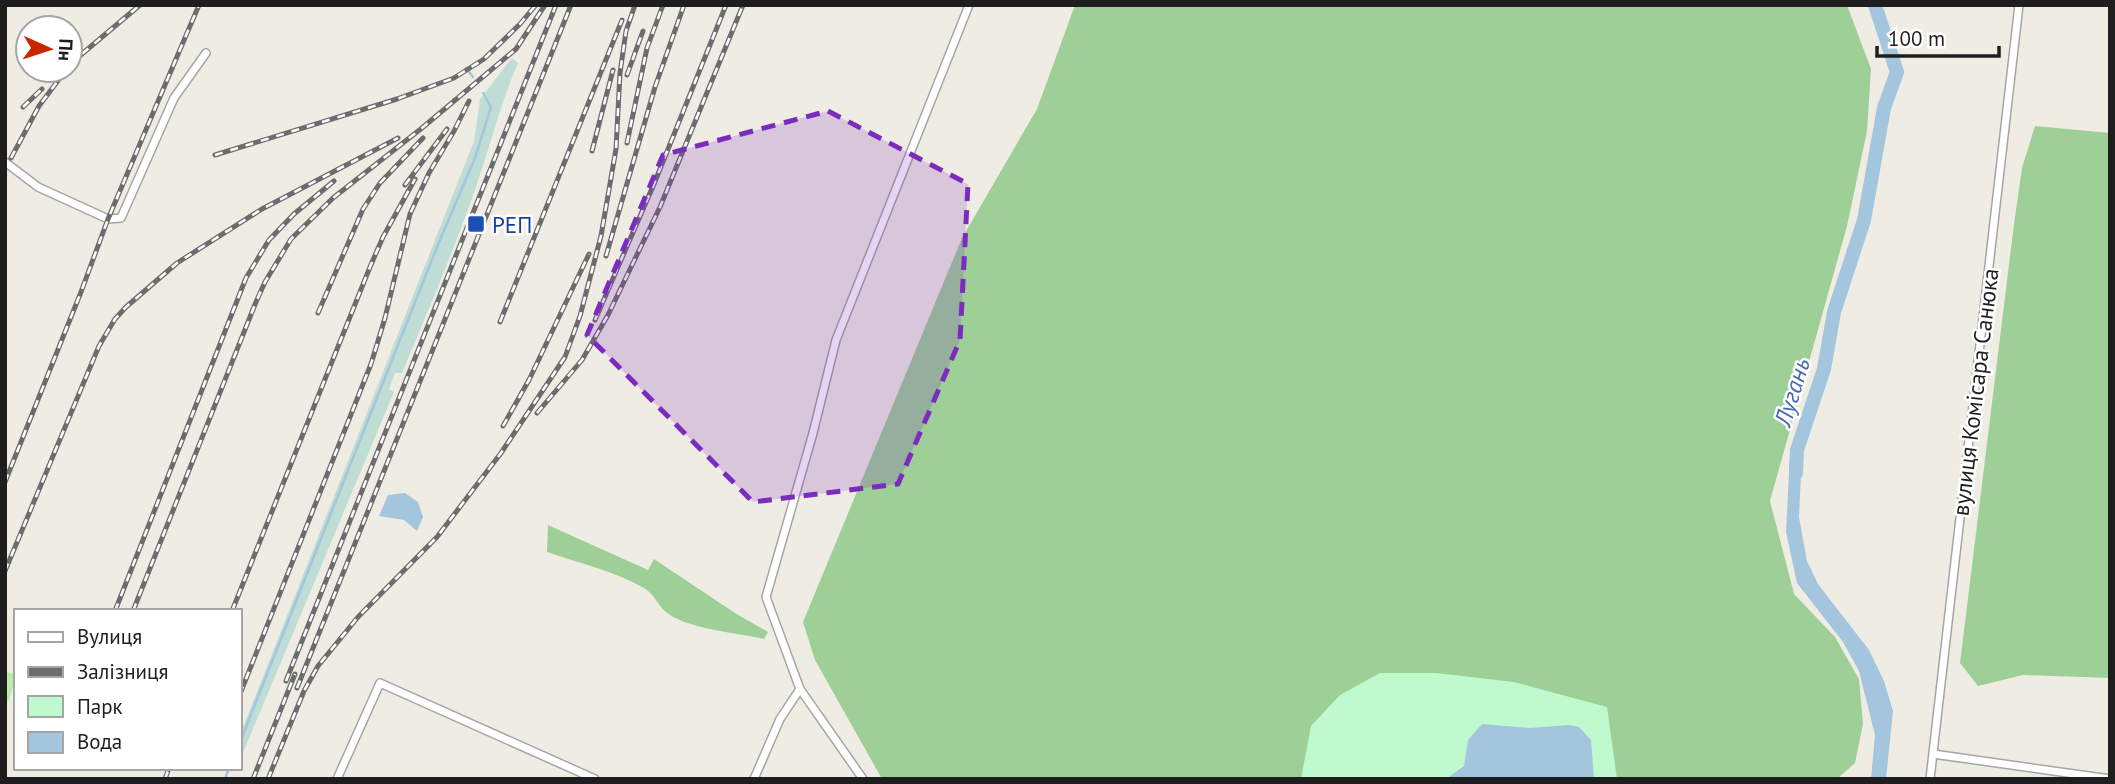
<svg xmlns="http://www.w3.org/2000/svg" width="2115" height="784" font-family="'PT Sans',sans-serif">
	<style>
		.grass { fill: #bceaa8 }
		.forest { fill: #9dcf97 }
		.wetland { fill: #c0ddd5 }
		.park { fill: #bffacf }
		.water { fill: #a3c5dd }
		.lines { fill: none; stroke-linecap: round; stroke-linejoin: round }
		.stream { stroke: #a3c5dd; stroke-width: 2.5 }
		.river { stroke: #a3c5dd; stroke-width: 14 }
		.minor-casing { stroke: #a5a5a5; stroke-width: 10 }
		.minor { stroke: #fff; stroke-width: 7 }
		.rail-casing { stroke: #6c6c6c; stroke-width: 5 }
		.rail { stroke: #fff; stroke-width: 2.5; stroke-dasharray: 8; stroke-linecap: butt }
		.marked { fill: #7b2cbf; fill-opacity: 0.2; stroke: #7b2cbf; stroke-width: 5; stroke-dasharray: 14 9; stroke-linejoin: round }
		.transit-dot { fill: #1a4fb4; stroke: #fff; stroke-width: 2.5 }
		.labels { text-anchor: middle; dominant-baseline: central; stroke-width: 5; stroke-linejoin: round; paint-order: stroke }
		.transit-label { font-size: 23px; fill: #164399; stroke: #fff; text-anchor: start }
		.street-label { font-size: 23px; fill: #1e1e1e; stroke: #fff }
		.water-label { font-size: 24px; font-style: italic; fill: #4869af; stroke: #fff }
	</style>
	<rect width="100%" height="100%" fill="#efede3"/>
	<path class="grass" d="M5,671L16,675L9,701L5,700Z"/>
	<path class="forest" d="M1075,5H1847L1871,69L1867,131L1847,226L1770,501L1794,594L1835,637L1859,679L1863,724L1855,763L1837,779H882L815,660L803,622L962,238L1037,109Z
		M2035,126L2110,133V678L2023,675L1978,686L1960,663L2014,224L2022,168Z
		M548,525L648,570L654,559L735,613L768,632L764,639C738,633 691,629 670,615C659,609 655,594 644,588C614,571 579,563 547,552Z"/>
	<path class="wetland" d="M512,58L518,63C501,102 491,144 477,184C455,248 428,311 402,373H395L389,389L394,392L240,760V735L474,141L480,99Z"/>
	<path class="park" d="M1380,673H1436L1514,682L1607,707L1617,779H1301L1311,726L1340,695Z"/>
	<path class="water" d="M1790,454H1802L1799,517L1807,561L1818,584L1869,650L1884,681L1893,711L1886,779H1871L1875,735L1859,671L1843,642L1797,583L1786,532Z
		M405,493L418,502L423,517L417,531L404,520L379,516L388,495Z
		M1482,724L1530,728L1570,725L1579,727L1591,740L1594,779H1446L1464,766L1468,740Z"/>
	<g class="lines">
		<path class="stream" d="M466,68L473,77
			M240,742L437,247L475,158L491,107L483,93
			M225,779L229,768"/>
		<path class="river" d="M1796,473L1797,450L1824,369L1834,312L1864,220L1884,108L1897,72L1875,5"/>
		<g class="minor-casing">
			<path id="minor" d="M5,162L38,187L108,219L121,218L174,98L206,53
				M1933,754L2110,779
				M337,779L380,683L595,779
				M754,779L780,719L800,689
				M863,779L800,689L766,597L813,433L836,340L969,5
				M1930,779L2019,5"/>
		</g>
		<use href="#minor" class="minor"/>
		<g class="rail-casing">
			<path id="rail" d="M70,64L140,5
				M627,75L643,31
				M23,107L42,89
				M627,143L647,48L663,5
				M592,151L613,70
				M215,155L397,99L454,78L484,59L520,24L535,6
				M11,158L39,106L66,70
				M405,185L447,129
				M606,256L655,87L684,5
				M318,313L363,209L380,183L423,138
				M595,320L654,184L726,5
				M500,322L622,20
				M537,413L582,360L608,315L660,207L743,5
				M503,426L529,380L589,254
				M5,482L81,292L108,219L199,5
				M5,571L99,346L115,319L126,307L177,263L262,209L398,138
				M115,611L246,278L269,240L294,214L334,181
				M133,611L256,302L265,282L291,239L333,198L422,128L516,49L545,5
				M232,611L370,267L383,237L415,179
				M286,681L556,5
				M297,688L571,5
				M240,694L371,364L385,318L410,214L429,173L454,131L469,101
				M165,779L169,768
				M253,779L295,674
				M268,779L304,691L318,666L358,617L437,537L501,453L565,357L580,316L601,236L616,149L620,73L626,31L635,5"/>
		</g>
		<use href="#rail" class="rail"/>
	</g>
	<path class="marked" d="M828,111L968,184L960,340L898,484L753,502L587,335L663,155Z"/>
	<rect class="transit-dot" x="467" y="215" width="18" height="18" rx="3.5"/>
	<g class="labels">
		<g class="transit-label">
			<text x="492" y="224">РЕП</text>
		</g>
		<g class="street-label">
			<text transform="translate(1975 392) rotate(-83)">вулиця Комісара Санюка</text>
		</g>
		<g class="water-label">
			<text transform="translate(1792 392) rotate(-73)">Лугань</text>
		</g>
	</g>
	<rect width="2115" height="784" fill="none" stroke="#1e1e1e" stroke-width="14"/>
	<rect x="14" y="609" width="228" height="161" fill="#ffffff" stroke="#a5a5a5" stroke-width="2"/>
	<rect x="28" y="632" width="35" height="10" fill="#ffffff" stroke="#a5a5a5" stroke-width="2"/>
	<text x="77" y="644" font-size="21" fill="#1e1e1e">Вулиця</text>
	<rect x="28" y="667" width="35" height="10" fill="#6c6c6c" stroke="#a5a5a5" stroke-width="2"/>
	<text x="77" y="679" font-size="21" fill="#1e1e1e">Залізниця</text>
	<rect x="28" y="696" width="35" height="21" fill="#bffacf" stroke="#a5a5a5" stroke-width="2"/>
	<text x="77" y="714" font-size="21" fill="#1e1e1e">Парк</text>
	<rect x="28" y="732" width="35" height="21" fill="#a3c5dd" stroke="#a5a5a5" stroke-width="2"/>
	<text x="77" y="749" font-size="21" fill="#1e1e1e">Вода</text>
	<g transform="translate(49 49) rotate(93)"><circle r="33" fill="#ffffff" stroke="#a5a5a5" stroke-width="2"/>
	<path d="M0-5L12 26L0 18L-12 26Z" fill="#cb2500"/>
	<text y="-10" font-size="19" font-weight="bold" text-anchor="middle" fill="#1e1e1e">Пн</text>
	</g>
	<path d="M1877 46v10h122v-10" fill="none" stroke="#1e1e1e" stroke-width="3.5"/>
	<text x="1888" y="46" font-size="21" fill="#1e1e1e" stroke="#ffffff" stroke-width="5" paint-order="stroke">100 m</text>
</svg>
